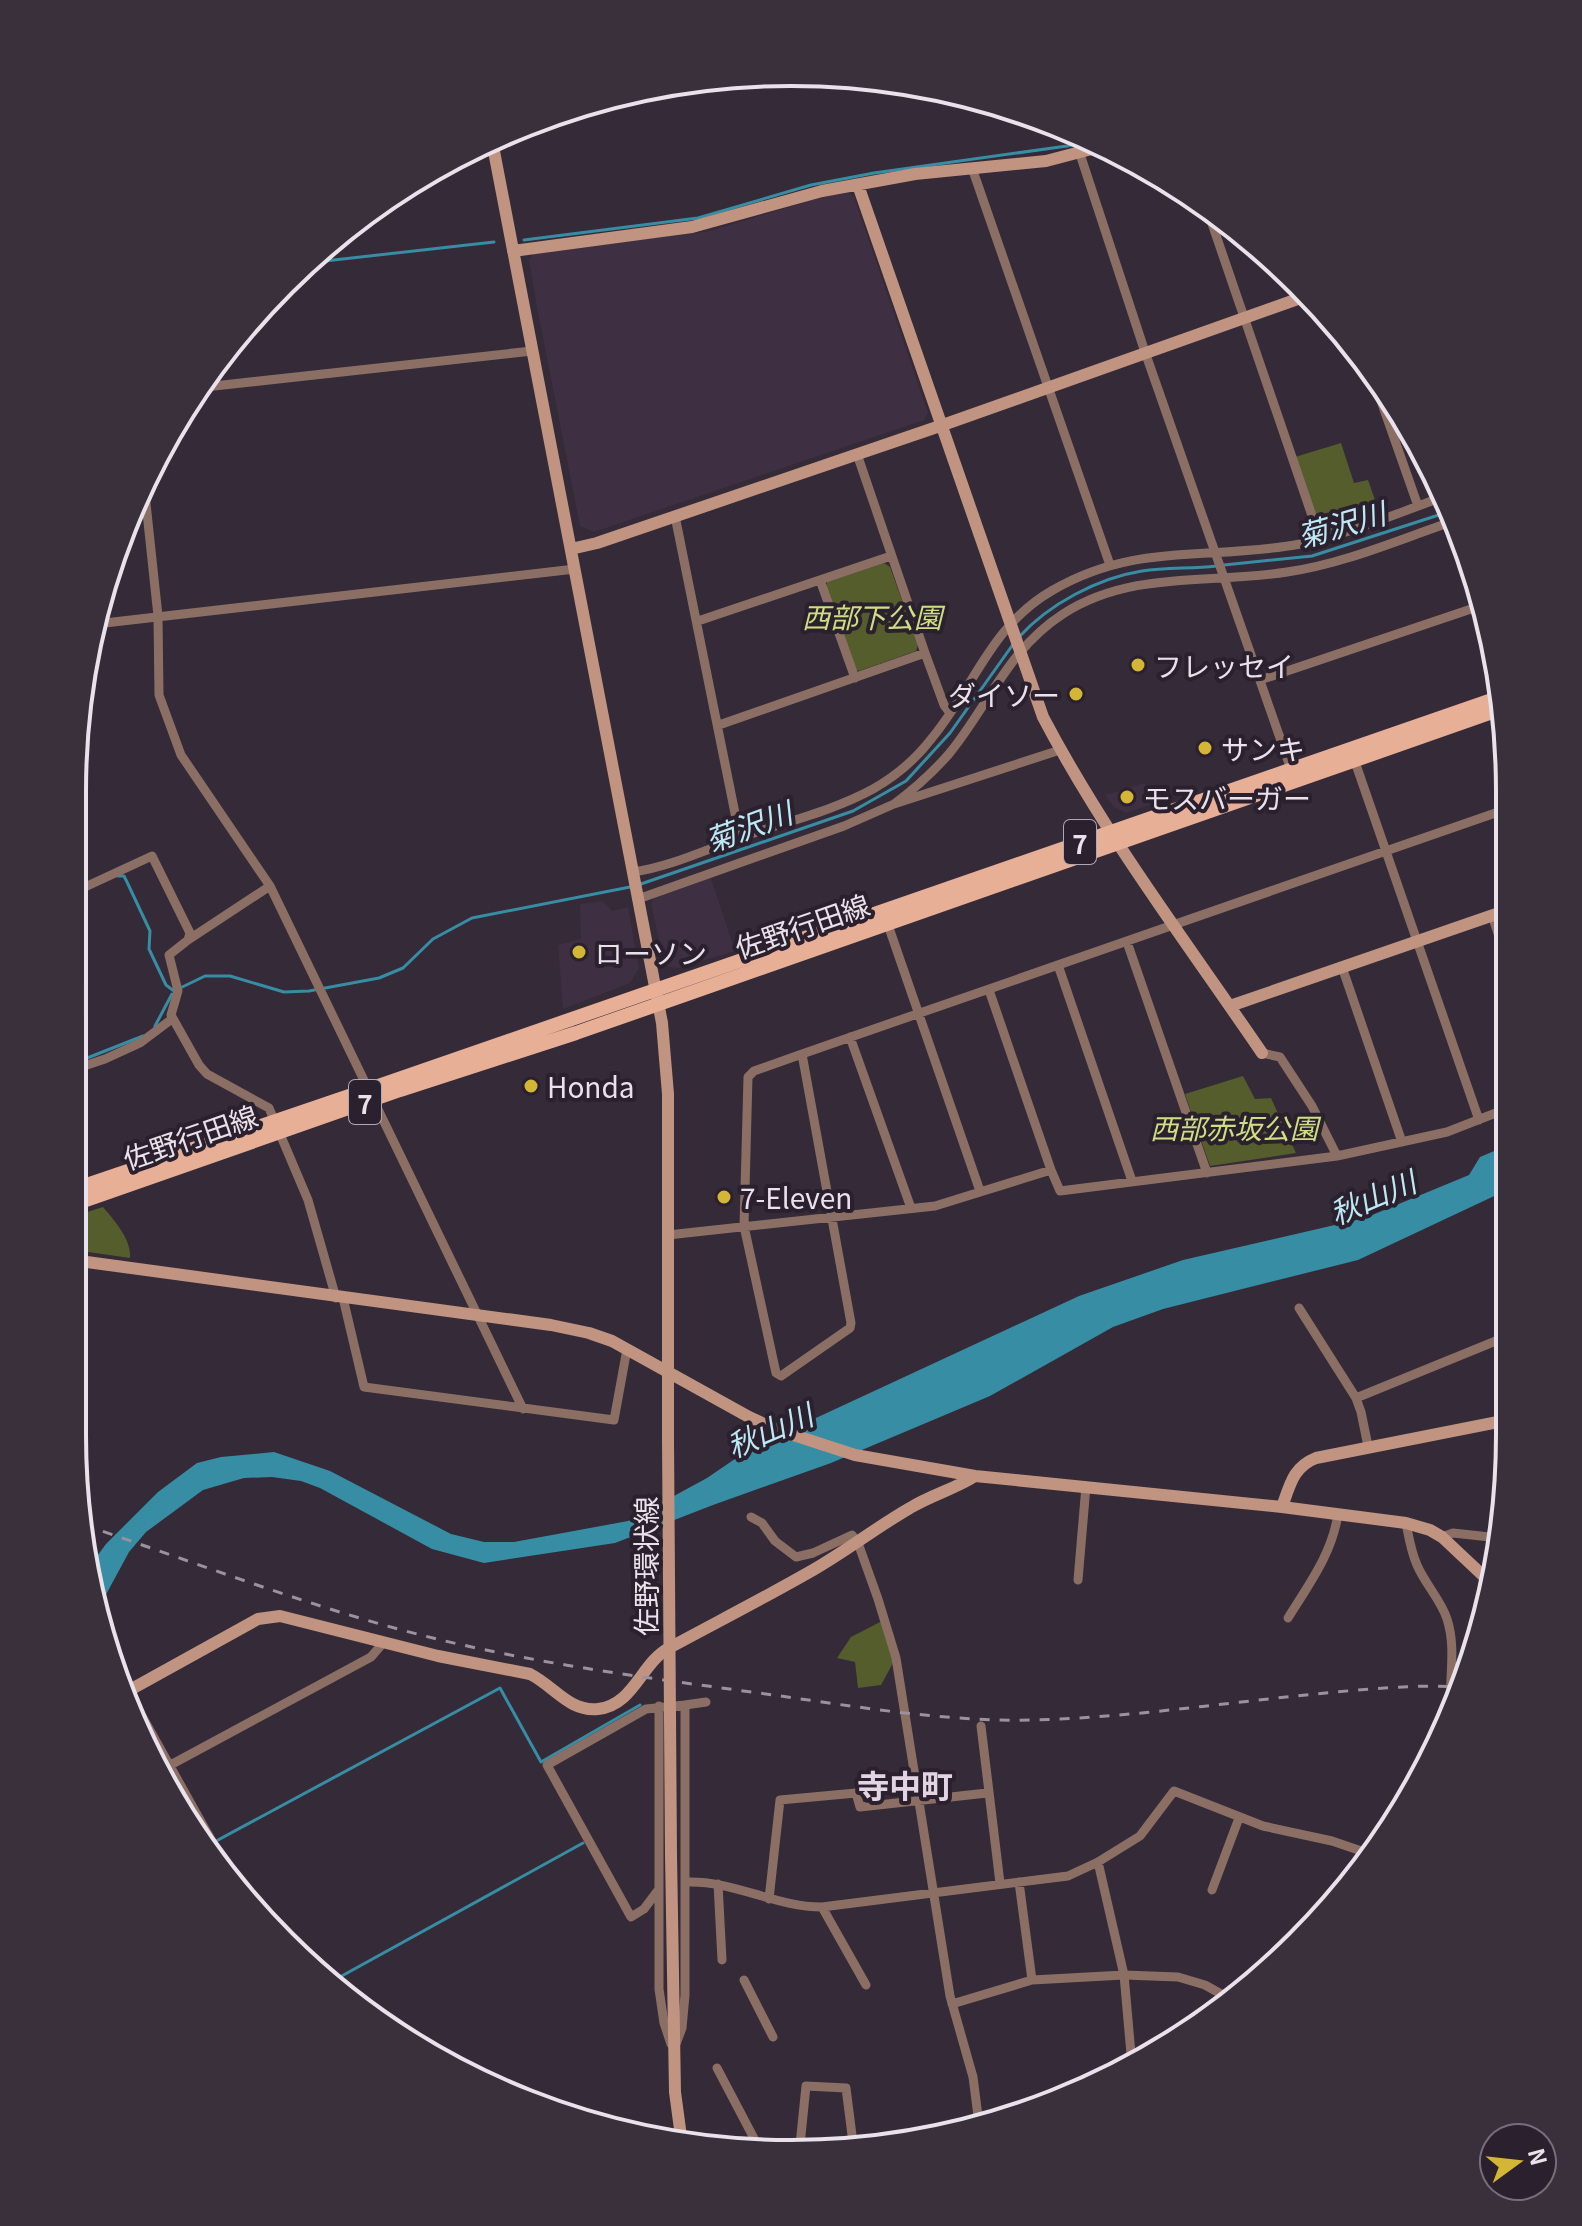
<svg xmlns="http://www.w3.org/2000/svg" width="1582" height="2226" font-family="Georgia,'Noto Sans JP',serif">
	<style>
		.built { fill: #3f2f42 }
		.green { fill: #545d2b }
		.water { fill: #378da4 }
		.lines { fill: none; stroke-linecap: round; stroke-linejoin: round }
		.stream { stroke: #378da4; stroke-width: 3 }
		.street { stroke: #8b6f64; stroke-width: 9 }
		.secondary { stroke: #c09481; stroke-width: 12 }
		.primary { stroke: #e8af97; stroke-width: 14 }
		.rail { stroke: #9b929d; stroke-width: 3; stroke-dasharray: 10 10; stroke-linecap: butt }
		.secondary-bridge { stroke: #c09481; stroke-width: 12 }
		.poi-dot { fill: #d3b635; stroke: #2b202d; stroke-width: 3 }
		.labels { text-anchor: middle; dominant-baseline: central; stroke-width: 8; stroke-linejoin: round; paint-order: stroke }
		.shield { fill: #2b202d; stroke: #b0a8b2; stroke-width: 2 }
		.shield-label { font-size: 26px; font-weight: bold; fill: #e9e2eb }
		.park-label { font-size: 28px; font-style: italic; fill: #cede83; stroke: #2b202d }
		.poi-label { font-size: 28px; fill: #e9e2eb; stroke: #2b202d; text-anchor: start }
		.street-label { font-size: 28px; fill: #e9e2eb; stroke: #2b202d }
		.water-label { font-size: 30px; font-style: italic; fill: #bee8f5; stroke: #2b202d }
		.quarter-label { font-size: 32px; font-weight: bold; fill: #e3d4e5; stroke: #2b202d }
		.rim { fill: none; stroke: #e9e2eb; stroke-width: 4 }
	</style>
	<rect width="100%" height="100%" fill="#352a37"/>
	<path class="built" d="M848,193L854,197L928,413L924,420L594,532L580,526L537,307L529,260L533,254L710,231L822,197Z
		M1145,783L1152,804L1126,813L1114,807L1105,795Z
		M710,876L735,951L678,968L668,967L664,963L651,903L655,896Z
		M603,901L612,911L628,907L639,968L630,983L563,1009L558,945L581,939L580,904Z"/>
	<path class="green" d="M1341,443L1354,483L1368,480L1380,514L1328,532L1321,529L1295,457Z
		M884,563L890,567L918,645L916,651L859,671L855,669L826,587L827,582Z
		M1243,1076L1255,1099L1271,1098L1296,1153L1210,1166L1185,1094Z
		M103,1207C114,1220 132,1240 130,1258L74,1250L72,1217Z
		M882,1621L894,1661L881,1685L858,1688L855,1662L837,1658L851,1637Z"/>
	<path class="water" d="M1506,1146L1507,1190L1358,1260L1163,1309L1113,1327L990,1396L831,1463L713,1505L615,1543L484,1563L432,1549L320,1488L301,1481L272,1477L244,1478L203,1490L146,1532L129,1552L96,1613L89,1567L106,1544L158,1492L197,1463L221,1457L274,1452L330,1471L451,1534L484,1542H514L628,1521L707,1478L751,1448L1079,1296L1183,1260L1365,1218L1469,1175L1480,1157Z"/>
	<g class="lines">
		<path class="stream" d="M524,240L698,218L811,185L874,173L1067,146L1091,140
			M307,263L494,242
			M1224,565L1312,556L1448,512
			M1019,637C1049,604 1098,578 1142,571C1166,567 1192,569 1216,566
			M118,876H124L127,882L150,931L149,949L166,985L174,991L205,976H230L284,992L309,991L379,978L403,968L433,939L472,918L630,887
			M638,885L853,811L906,781L950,733L1014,643
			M155,1026L172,994
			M72,1064L143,1036
			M205,1847L500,1688L541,1762L640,1705
			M329,1983L583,1843"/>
		<path class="street" d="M1080,154L1145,352L1293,775
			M972,168L1110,565
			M1206,206L1320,539
			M1374,381L1418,506
			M205,387L532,351
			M857,454L925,653L944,705L950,713
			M145,494L158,616L159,695L181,755L270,886L523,1409
			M675,516L740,838
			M820,580L855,678
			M698,621L891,556
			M96,624L575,569
			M1260,680L1477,607
			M719,725L925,653
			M1353,756L1479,1120
			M894,804C913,790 932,773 948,755C988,707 1007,650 1063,614C1131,570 1211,584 1287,572C1343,564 1398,540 1451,522
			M633,872C670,867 707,849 742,837C785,822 833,811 873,789C896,776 916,759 932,738C975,686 990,626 1053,590C1138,541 1210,561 1300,544C1348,535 1397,513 1443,497
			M270,886L188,940L169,955L178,991L171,1015L199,1065L207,1074L269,1108L308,1200L336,1298
			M72,893L152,856L190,933L188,940
			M638,899L844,826L894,804L1060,750
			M1492,915L1505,955
			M887,922L980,1191
			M1127,942L1207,1173
			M1058,965L1132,1181
			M1342,967L1402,1142
			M989,990L1051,1170
			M850,1037L911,1208
			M1262,1053L1280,1057L1312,1106L1337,1156L1447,1132L1506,1109
			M802,1054L851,1323L850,1328L781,1376L776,1373L744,1226L748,1077L754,1071L802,1054L1504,810
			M72,1070L105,1059L140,1043L172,1019
			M668,1235L935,1206L1051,1170L1060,1191L1337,1156
			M343,1298L364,1387L614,1420L627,1349
			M1299,1308L1356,1398L1361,1412L1368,1446
			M1356,1398L1508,1336
			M751,1517L762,1523L775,1541L796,1557L813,1553L852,1535L858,1543L878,1599L896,1658L950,1996L973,2077L979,2124
			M1406,1523C1409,1538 1411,1552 1417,1565C1425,1584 1441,1600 1447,1619C1457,1649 1448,1682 1451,1712
			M1442,1537L1453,1533L1499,1538
			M1078,1580L1086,1486
			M1288,1618C1309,1584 1332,1554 1338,1514
			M128,1691L233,1879
			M685,1705L706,1702
			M659,1706V1989L664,2023L671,2044
			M981,1726L1000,1883
			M163,1769L371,1657L383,1643
			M1098,1862L1124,1975L1132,2065
			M686,1882C733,1880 775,1907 822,1907L1068,1876L1098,1862L1140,1836L1174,1791L1263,1826L1332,1841L1373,1855
			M1019,1882L1032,1980
			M718,1884L722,1960
			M659,1889L644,1909L631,1917L547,1765L646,1709L685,1705V1995L682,2028L676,2044
			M1212,1890L1239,1818
			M769,1899L780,1800L856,1793L860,1807L987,1793
			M822,1907L866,1985
			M744,1980L773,2037
			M952,2004L1032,1980L1124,1975L1178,1977L1205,1985L1230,1999
			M717,2068L758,2146
			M800,2145L806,2086L846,2088L853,2143"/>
		<path class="secondary" d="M492,141L662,1023L668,1094V1440
			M858,185L1043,717C1105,835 1187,943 1262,1053
			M513,251L692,227L822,191L915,174L1046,161L1107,145
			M571,549L597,543L940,426L1309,295
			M1230,1006L1505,911
			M72,1260L551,1325L589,1333L612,1341L749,1417L775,1429L855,1455L975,1476L1282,1507L1406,1523L1430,1530L1442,1537L1492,1584
			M1282,1507C1290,1485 1293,1467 1316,1458L1508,1420
			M128,1691L258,1619L280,1616L438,1656L530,1674C554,1686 569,1712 598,1709C634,1705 641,1663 669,1648C717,1622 766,1597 813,1570C846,1551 877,1527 910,1508C931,1495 955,1489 975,1476
			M671,1855L675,2092L682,2144"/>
		<path class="primary" d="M72,1190L370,1089L1503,696
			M72,1205L400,1090L576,1033L1504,708"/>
		<path class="rail" d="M84,1525C188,1560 292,1600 398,1629C519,1662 642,1677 766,1694C853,1706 944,1722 1032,1720C1123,1718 1215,1704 1306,1695C1357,1690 1410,1684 1461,1687"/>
		<path class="secondary-bridge" d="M668,1440L671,1855"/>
	</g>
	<g class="poi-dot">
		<circle cx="1138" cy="665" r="8"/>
		<circle cx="1076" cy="694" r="8"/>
		<circle cx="1205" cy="748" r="8"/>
		<circle cx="1127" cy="797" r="8"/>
		<circle cx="579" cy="952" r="8"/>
		<circle cx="531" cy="1086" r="8"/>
		<circle cx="724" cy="1197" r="8"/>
	</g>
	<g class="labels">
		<g class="shield">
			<rect x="1064" y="820" width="32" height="44" rx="6"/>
			<rect x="349" y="1080" width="32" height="44" rx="6"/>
		</g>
		<g class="shield-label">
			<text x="1080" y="842">7</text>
			<text x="365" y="1102">7</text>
		</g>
		<g class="park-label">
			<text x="872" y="616">西部下公園</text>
			<text x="1234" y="1127">西部赤坂公園</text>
		</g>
		<g class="poi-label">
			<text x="1154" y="665">フレッセイ</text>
			<text x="1060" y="694" text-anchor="end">ダイソー</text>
			<text x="1221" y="748">サンキ</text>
			<text x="1143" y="797">モスバーガー</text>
			<text x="595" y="952">ローソン</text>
			<text x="547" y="1086">Honda</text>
			<text x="740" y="1197">7-Eleven</text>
		</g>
		<g class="street-label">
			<text transform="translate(802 925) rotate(-19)">佐野行田線</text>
			<text transform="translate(190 1136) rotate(-19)">佐野行田線</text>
			<text transform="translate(645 1566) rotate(-90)">佐野環状線</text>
		</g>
		<g class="water-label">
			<text transform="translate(1341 523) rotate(-16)">菊沢川</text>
			<text transform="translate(748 825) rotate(-20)">菊沢川</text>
			<text transform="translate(1372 1196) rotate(-23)">秋山川</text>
			<text transform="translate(769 1429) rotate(-23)">秋山川</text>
		</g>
		<g class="quarter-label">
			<text x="905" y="1784">寺中町</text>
		</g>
	</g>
	<path d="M0 0H1582V2226H0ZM791 86H791A705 705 0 0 1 1496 791V1435A705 705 0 0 1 791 2140H791A705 705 0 0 1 86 1435V791A705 705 0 0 1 791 86Z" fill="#3a303c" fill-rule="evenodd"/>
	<path class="rim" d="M791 86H791A705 705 0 0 1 1496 791V1435A705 705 0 0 1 791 2140H791A705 705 0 0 1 86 1435V791A705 705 0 0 1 791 86Z"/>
	<g transform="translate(1518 2162) rotate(75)"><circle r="38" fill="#2b202d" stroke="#776e79" stroke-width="2"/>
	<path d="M0-6L14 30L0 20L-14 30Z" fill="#d3b635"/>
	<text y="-12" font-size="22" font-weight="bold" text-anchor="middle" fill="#e9e2eb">N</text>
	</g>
</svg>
